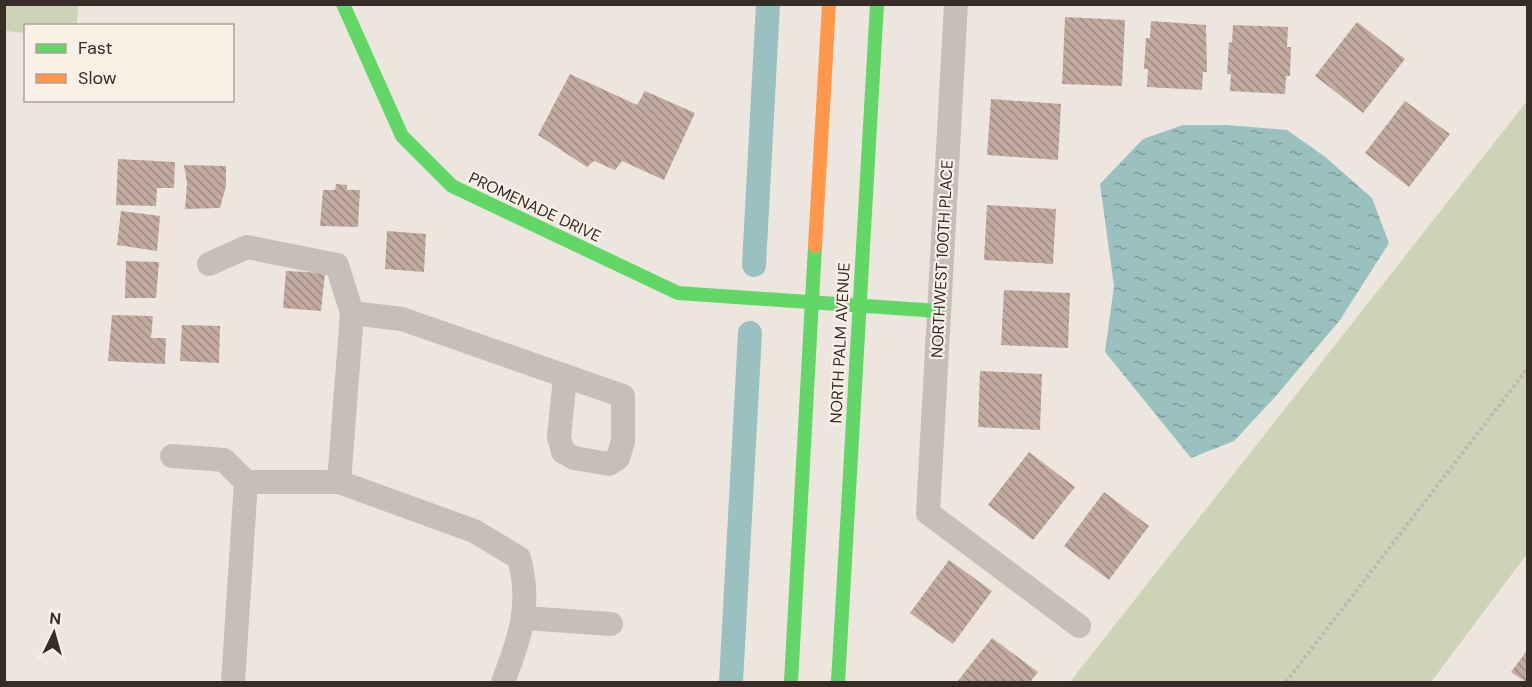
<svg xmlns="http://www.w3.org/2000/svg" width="1532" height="687" font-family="'DM Sans',sans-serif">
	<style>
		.green { fill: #ced3b8 }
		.water { fill: url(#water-ripples) }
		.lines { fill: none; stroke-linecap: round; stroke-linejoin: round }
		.canal { stroke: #9ac0c0; stroke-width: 24 }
		.building { fill: url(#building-back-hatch) }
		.path { stroke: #bfb7b1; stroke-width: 4; stroke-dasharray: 3 3; stroke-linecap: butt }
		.street { stroke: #c6bfb9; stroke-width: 24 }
		.fast { stroke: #63d668; stroke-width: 14 }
		.slow { stroke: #ff974d; stroke-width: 14 }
		.labels { text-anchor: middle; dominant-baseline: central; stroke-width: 4.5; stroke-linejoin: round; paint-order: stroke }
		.street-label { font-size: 16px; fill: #372c27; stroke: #faf1e6 }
	</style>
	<defs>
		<pattern id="water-ripples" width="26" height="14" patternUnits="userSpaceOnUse" patternTransform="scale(1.5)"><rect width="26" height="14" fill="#9ac0c0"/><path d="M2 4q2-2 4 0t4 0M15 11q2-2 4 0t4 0" fill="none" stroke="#7e9c9c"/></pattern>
		<pattern id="building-back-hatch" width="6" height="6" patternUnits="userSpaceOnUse" patternTransform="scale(1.5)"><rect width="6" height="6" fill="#c2aaa0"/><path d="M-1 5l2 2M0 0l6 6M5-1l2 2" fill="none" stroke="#9e8b82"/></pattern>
	</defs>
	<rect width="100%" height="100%" fill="#ede6df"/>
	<path class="green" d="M4,5H78L77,25L26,26L25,33L5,31Z
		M1527,101V554L1431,682H1070Z"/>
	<path class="water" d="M1183,125H1226L1287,130L1324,156L1372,198L1389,243L1340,320L1275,397L1234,441L1191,458L1105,352L1114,286L1100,184L1143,139Z"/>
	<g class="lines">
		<path class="canal" d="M754,265L768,4
			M731,682L750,333"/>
	</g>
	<path class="building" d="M1065,17L1125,20L1122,86L1062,84Z
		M1151,21L1206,25L1207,72H1203L1202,90L1147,87L1148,69H1144L1146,38H1150Z
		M1357,22L1405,59L1363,113L1315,76Z
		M1233,25L1288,27L1287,47H1291L1290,76H1286L1285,94L1230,91L1231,74H1227L1229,42L1232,43Z
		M570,74L637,105L645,91L695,113L664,180L622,161L615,170L594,161L587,167L538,135Z
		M991,99L1061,104L1058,160L987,155Z
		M1405,101L1450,134L1409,187L1365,153Z
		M118,159L175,162L174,188H157L156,206L116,205Z
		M184,165L226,166V186L220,208L185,209L187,184Z
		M336,184L347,185V190H360L358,227L320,226L323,190H335Z
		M987,205L1056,209L1053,264L984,260Z
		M121,211L160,216L157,251L117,245Z
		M387,231L426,234L424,272L385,269Z
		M126,261L159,262L156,298H125Z
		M286,271L325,273L321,311L283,308Z
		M1004,290L1070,293L1068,348L1001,345Z
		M112,315L153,316L151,338H166L165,364L108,361Z
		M182,325L220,326L219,363L180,361Z
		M980,371L1042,374L1040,430L978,427Z
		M1029,452L1075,487L1033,540L988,505Z
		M1104,492L1149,526L1109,580L1064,546Z
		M949,560L992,591L953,644L910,613Z
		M992,638L1038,672L1030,682H957Z
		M1528,649V682H1526L1511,672Z"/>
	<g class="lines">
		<path class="path" d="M1286,682L1528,368"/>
		<path class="street" d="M956,4L928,513L1079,626
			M209,264L247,247L337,265L352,313L402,319L623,396V441L618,458L609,464L574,458L563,452L559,437L565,378
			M172,456L224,460L246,482H339L474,531L519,558C532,605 520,638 503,682
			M339,482L352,313
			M525,618L611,624
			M233,682L246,482"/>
		<path class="fast" d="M343,4L402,136L452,186L678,293L938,311
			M791,682L815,246
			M838,682L877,4"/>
		<path class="slow" d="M815,246L829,4"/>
	</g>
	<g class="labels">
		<g class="street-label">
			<text transform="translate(535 207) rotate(25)">PROMENADE DRIVE</text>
			<text transform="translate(942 259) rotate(-87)">NORTHWEST 100TH PLACE</text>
			<text transform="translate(840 343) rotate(-87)">NORTH PALM AVENUE</text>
		</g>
	</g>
	<rect width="1532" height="687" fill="none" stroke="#372c27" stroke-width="12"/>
	<rect x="24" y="24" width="210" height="78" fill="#faf1e6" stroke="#aca29a" stroke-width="1.5"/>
	<rect x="36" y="44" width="30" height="9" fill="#63d668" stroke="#aca29a" stroke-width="1.5"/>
	<text x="78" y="54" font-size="18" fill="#372c27">Fast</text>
	<rect x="36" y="74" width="30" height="9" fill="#ff974d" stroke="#aca29a" stroke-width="1.5"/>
	<text x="78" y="84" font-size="18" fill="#372c27">Slow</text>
	<g transform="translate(54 633) rotate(5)" stroke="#faf1e6" stroke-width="4.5" paint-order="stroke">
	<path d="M0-4.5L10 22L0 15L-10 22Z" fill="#372c27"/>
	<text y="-9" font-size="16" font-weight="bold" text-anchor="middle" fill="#372c27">N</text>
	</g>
</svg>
